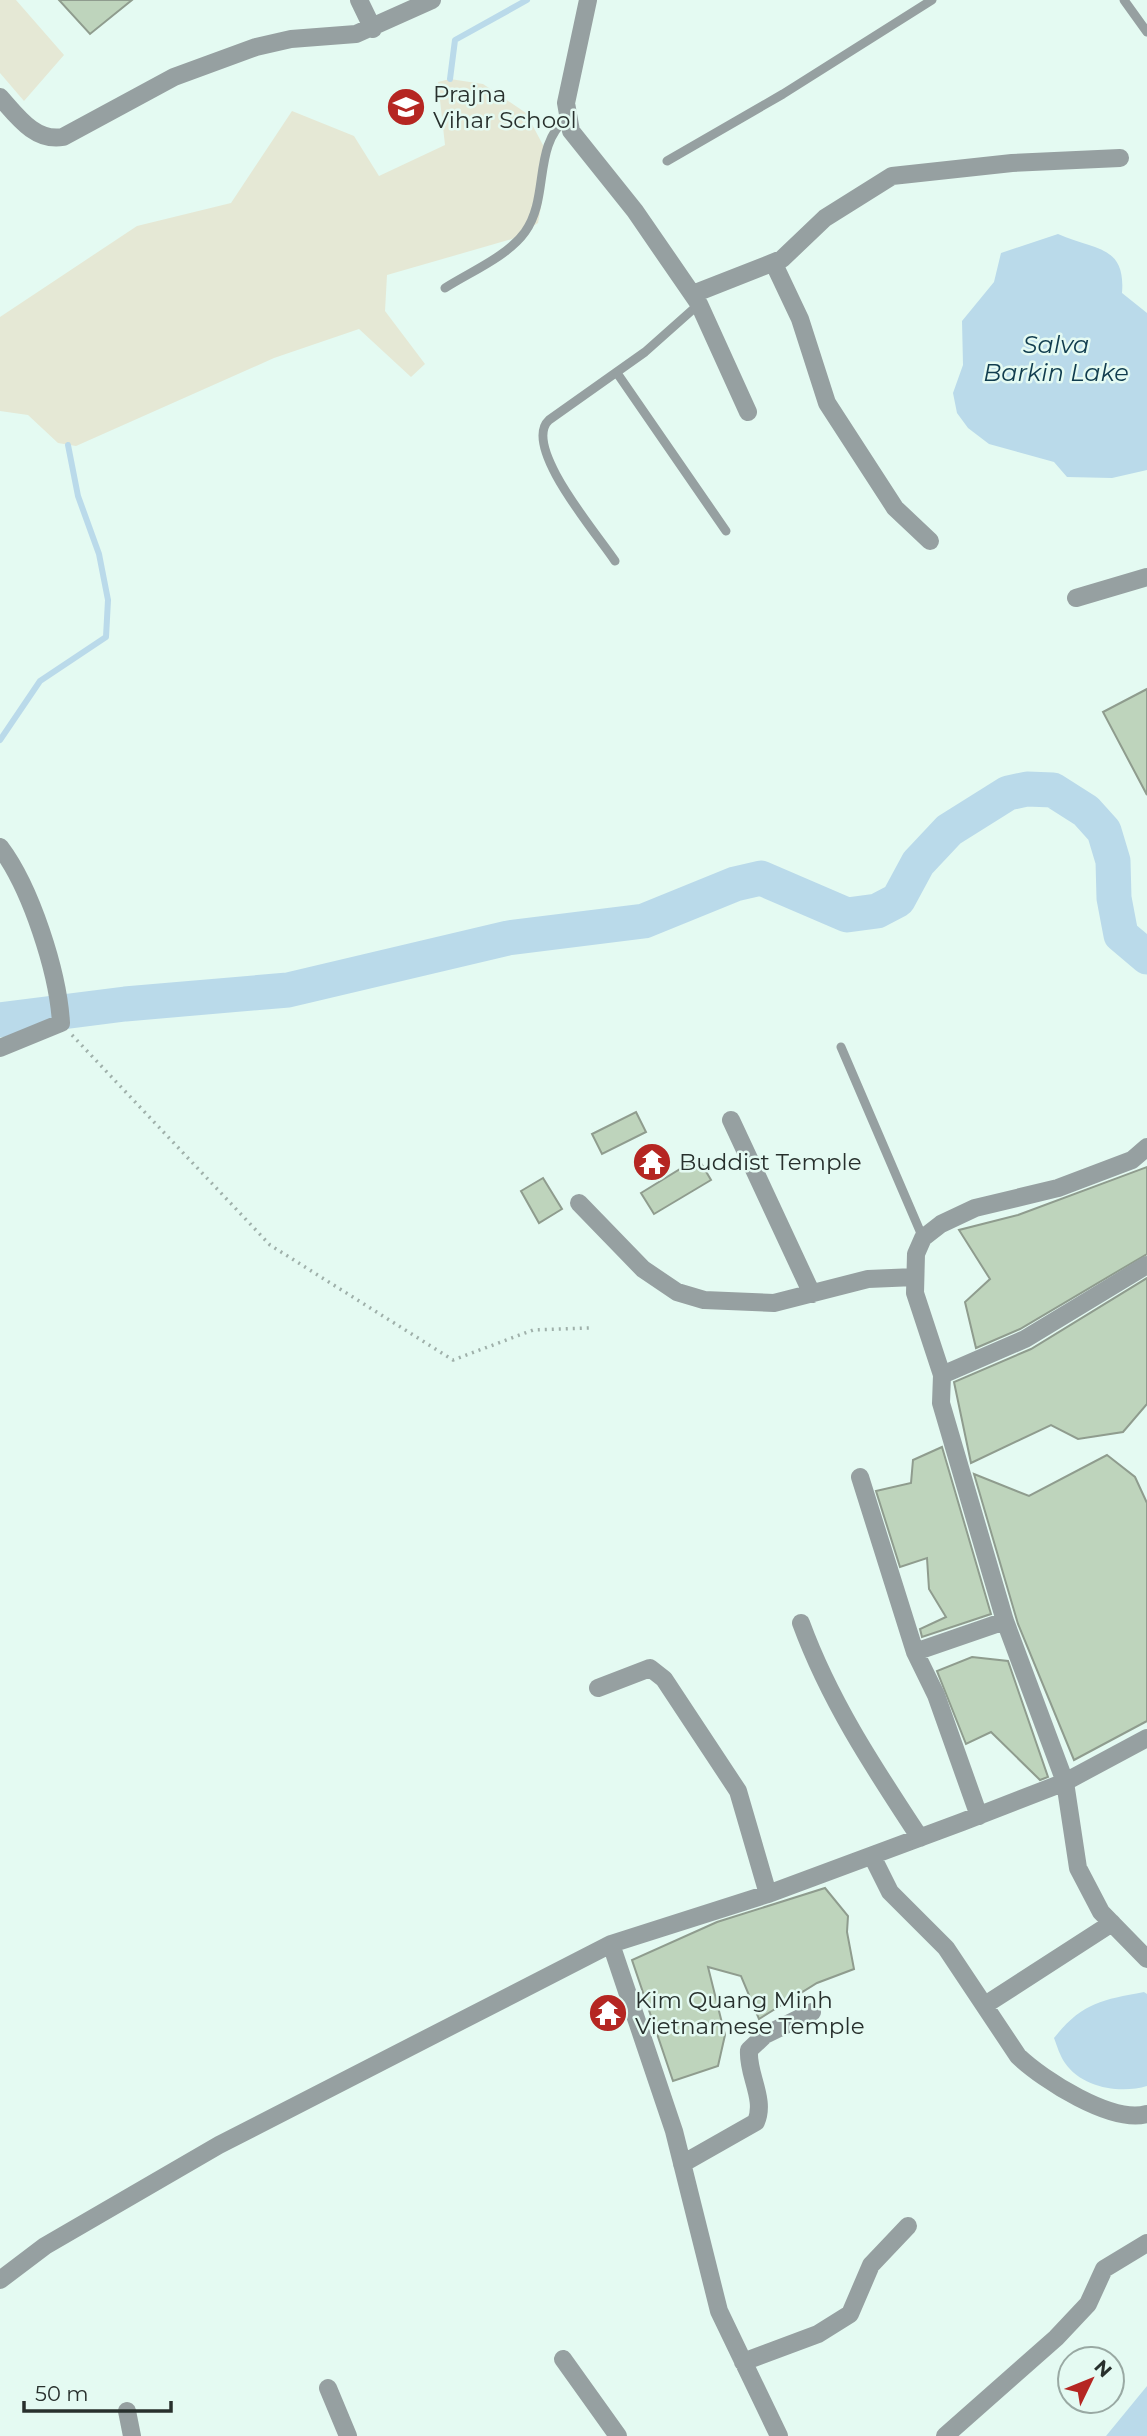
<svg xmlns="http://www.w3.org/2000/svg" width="1147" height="2436" font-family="Montserrat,sans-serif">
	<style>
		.green { fill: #e5e8d5 }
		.water { fill: #badaea }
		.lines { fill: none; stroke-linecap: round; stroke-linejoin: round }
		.stream { stroke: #badaea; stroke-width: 6 }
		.river { stroke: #badaea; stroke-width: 35 }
		.building { fill: #bed4bc; stroke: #8f9c8e; stroke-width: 2 }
		.path { stroke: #9fb0aa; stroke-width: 3.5; stroke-dasharray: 2 5; stroke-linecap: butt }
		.service { stroke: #96a0a1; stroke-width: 9 }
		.minor { stroke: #96a0a1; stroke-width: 18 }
		.labels { text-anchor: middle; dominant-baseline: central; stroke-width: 5; stroke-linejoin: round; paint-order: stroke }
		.poi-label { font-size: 23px; fill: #28302d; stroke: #e4faf2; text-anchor: start }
		.water-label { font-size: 24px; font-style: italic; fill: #103c4e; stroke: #e4faf2 }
	</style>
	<rect width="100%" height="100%" fill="#e4faf2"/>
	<path class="green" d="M0,0H16L64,55L24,101L0,73Z
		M450,79L483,84L526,113L544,147V190L538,223L512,239L387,275L385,311L425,364L411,377L359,329L274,358L76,446L58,443L28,415L0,411V317L137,226L231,203L292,111L354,136L379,176L445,145L438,82Z"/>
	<path class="water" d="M1058,234C1093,250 1126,244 1122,293L1147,313V470L1112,478L1067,477L1054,462L989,444L968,428L957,413L953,393L963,365L962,321L994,282L1001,253Z
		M1144,1992L1147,1994V2086C1121,2094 1082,2088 1065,2063C1060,2056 1057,2046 1054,2038C1082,2003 1101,2000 1144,1992Z
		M1147,2386V2436H1106Z"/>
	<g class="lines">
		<path class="stream" d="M450,79L455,40L527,0
			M0,740L40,681L106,637L108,600L99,554L78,496L68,445"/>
		<path class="river" d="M0,1020L125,1004L288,990L508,938L644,921L735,884L761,878L847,915L877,911L898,900L918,863L949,830L1008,793L1027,789L1053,790L1086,811L1104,831L1113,861L1114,898L1121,935L1147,957"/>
	</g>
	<path class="building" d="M59,0H132L90,34Z
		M1147,689V795L1103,712Z
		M636,1112L646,1132L602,1154L592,1134Z
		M698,1158L711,1180L654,1214L641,1193Z
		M1147,1167V1254L1020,1329L976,1348L965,1302L990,1279L959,1230L1018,1215Z
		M543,1178L562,1209L539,1223L521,1191Z
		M1147,1278V1404L1123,1432L1078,1439L1051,1425L971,1463L954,1382L1031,1349Z
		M942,1447L991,1614L922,1637L920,1629L946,1617L929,1589L927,1558L900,1567L876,1491L911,1483L913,1460Z
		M1107,1455L1135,1477L1147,1503V1721L1074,1760L1018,1624L974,1474L1029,1496Z
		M972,1657L1008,1661L1048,1777L1040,1780L991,1732L966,1744L937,1671Z
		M825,1888L848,1916L847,1932L854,1969L817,1983L759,2019L741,1976L708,1967L725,2035L718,2066L673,2081L632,1960L717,1922Z"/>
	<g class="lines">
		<path class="path" d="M72,1035L270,1245L453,1360L533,1330L590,1328"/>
		<path class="service" d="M1124,0L1147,32
			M667,161L783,94L932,0
			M445,288C470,272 508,256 525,232C550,197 532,146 567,118
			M617,373L726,531
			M615,561C598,535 521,446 549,420L645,352L699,304
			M841,1047L923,1238"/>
		<path class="minor" d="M359,0L373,29
			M588,0L566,103L571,131L635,211L699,304L748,412
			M0,97C17,116 35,142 63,137L174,77L256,47L291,39L356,34L432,0
			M774,264L800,319L827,403L895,508L930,541
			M693,294L782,259L825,218L892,176L1012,163L1120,158
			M1076,598L1147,577
			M0,847C31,888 58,972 61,1023L0,1048
			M731,1120L812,1294
			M1147,1147L1132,1160L1058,1188L975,1208L941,1224L923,1238L916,1254L915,1293L942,1375L941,1403L1005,1621L1065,1782L1078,1868L1101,1912L1147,1959
			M579,1203L643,1269L677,1292L704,1300L774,1303L868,1279L915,1277
			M942,1375L1025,1339L1147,1265
			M860,1477L915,1652L936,1695L979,1816
			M801,1623C830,1702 874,1768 920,1838
			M915,1652L1005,1621
			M598,1688L650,1668L664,1679L738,1791L768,1894
			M872,1856L890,1892L946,1948L1018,2056C1043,2080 1112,2124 1147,2114
			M985,2005L1112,1923
			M682,2164L756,2122C766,2099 747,2074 749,2050L765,2035L812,2012
			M0,2280L45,2246L219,2145L611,1944
			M563,2359L618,2436
			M743,2362L818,2334L850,2314L871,2265L908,2226
			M328,2388L348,2436
			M127,2411L132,2436
			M779,2436L719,2311L674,2131L611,1944L768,1894L962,1822L1065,1782L1147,1738
			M945,2436L1056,2338L1088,2304L1104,2269L1147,2243"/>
	</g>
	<defs>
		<g id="school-disc" transform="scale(2.0125)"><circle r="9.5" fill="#b52622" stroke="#e4faf2"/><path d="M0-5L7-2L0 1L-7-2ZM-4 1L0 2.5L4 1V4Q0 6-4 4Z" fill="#fff"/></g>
		<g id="temple-disc" transform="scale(2.0125)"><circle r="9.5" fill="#b52622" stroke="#e4faf2"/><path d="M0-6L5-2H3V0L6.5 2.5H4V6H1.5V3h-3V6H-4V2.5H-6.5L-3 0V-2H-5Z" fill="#fff"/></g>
	</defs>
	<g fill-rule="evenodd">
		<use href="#school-disc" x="406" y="107"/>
		<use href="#temple-disc" x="652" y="1162"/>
		<use href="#temple-disc" x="608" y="2013"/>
	</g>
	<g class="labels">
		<g class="poi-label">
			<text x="433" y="94">Prajna<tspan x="433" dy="26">Vihar School</tspan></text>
			<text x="679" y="1162">Buddist Temple</text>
			<text x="635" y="2000">Kim Quang Minh<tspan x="635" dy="26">Vietnamese Temple</tspan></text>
		</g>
		<g class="water-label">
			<text x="1056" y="344">Salva<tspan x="1056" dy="28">Barkin Lake</tspan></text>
		</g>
	</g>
	<g transform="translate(1091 2380) rotate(47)"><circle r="33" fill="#e4faf2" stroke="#99a9a3" stroke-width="2"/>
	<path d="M0-5L12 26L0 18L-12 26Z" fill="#b52622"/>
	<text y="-10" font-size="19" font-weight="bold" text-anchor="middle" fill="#28302d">N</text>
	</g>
	<path d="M24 2401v10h147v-10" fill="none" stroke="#28302d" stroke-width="3.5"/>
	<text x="35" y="2401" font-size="21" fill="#28302d" stroke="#e4faf2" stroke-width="5" paint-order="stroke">50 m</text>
</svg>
